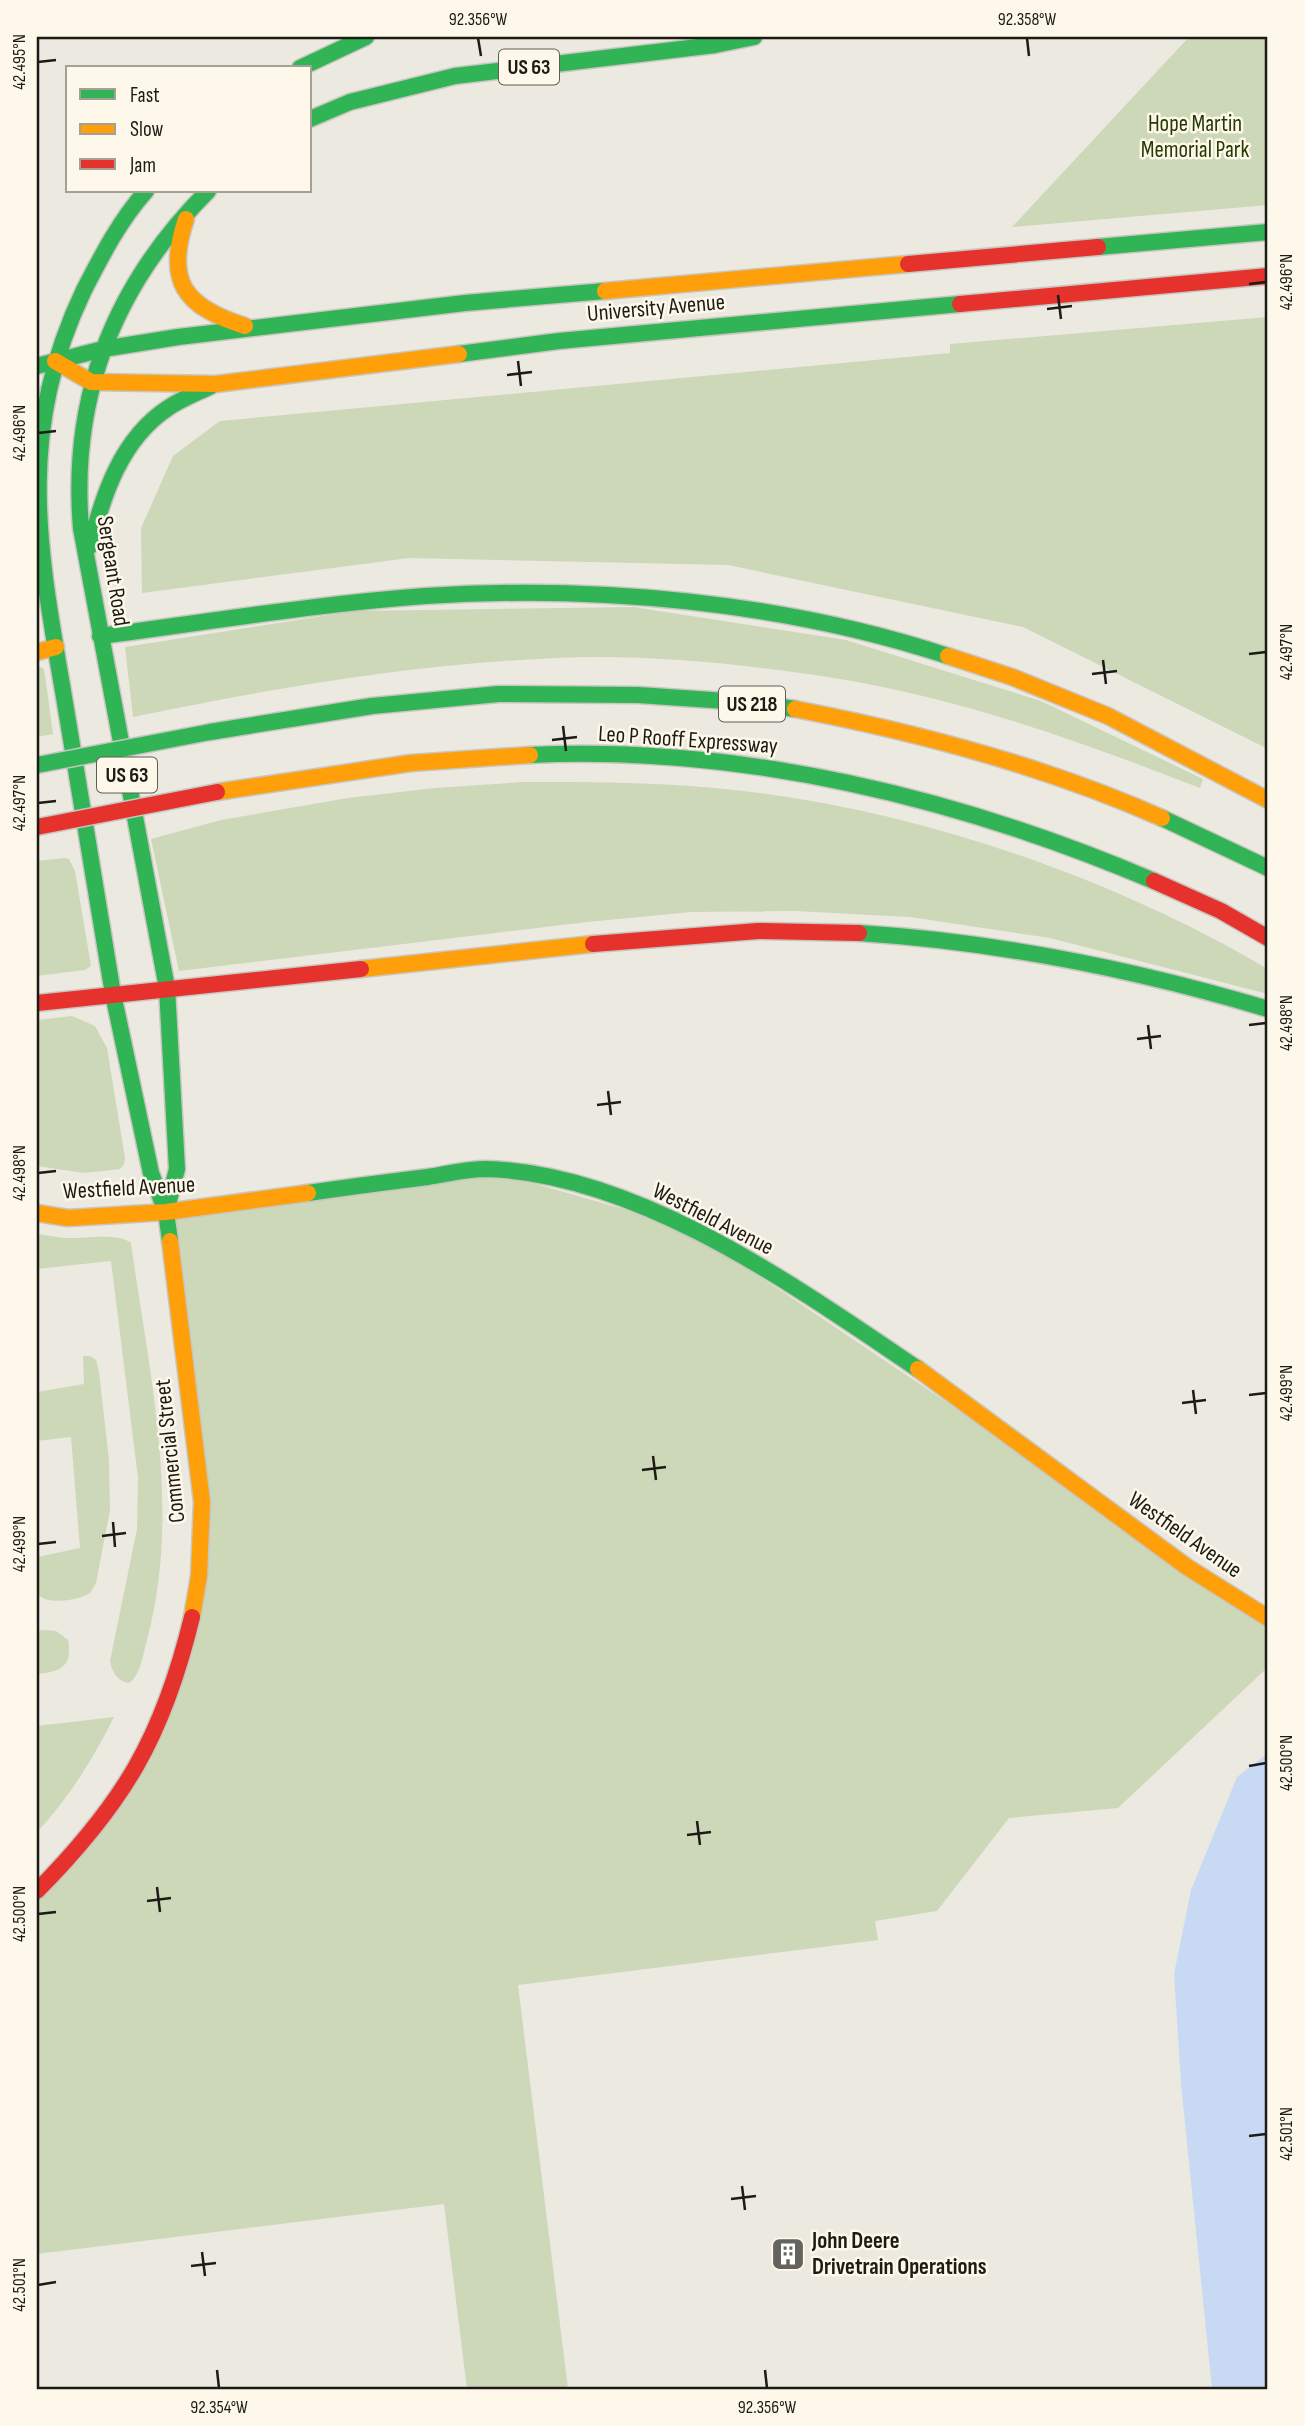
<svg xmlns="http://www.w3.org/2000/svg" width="1305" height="2426" font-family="'Sofia Sans Condensed',sans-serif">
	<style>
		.green { fill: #cdd8b8 }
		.water { fill: #c8daf3 }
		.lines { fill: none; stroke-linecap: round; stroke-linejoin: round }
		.fast-casing { stroke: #c8c6bf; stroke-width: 19 }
		.slow-casing { stroke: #c8c6bf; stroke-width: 19 }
		.jam-casing { stroke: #c8c6bf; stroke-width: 19 }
		.fast { stroke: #30b455; stroke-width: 16 }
		.slow { stroke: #ff9f0a; stroke-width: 16 }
		.jam { stroke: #e5322d; stroke-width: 16 }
		.fast-bridge-casing { stroke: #c6c5c1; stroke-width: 19; stroke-linecap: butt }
		.jam-bridge-casing { stroke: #c6c5c1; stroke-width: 19; stroke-linecap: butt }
		.fast-bridge { stroke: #30b455; stroke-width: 16 }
		.jam-bridge { stroke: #e5322d; stroke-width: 16 }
		.ticks { fill: none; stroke: #1d1b16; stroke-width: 2.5 }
		.labels { text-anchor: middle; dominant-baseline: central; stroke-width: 5; stroke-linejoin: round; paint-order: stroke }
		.shield { fill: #fdf8e9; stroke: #605d55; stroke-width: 2 }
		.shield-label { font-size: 21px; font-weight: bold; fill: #1d1b16 }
		.park-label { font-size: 23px; fill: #263a04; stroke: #fdf8e9 }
		.street-label { font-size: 23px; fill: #1d1b16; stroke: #fdf8e9 }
		.poi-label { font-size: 23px; font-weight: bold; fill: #1d1b16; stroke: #fdf8e9; text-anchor: start }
		.neatline { fill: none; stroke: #1d1b16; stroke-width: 2.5 }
		.ticks-label { font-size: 18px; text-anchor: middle; fill: #1d1b16 }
	</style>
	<rect width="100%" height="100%" fill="#ece9e0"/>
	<path class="green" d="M1189,37H1268V205L1012,227Z
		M1268,317V749L1023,627L728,565L409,558L142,593L141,528L173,456L220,421L950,353V344Z
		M633,607L846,640L1041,701L1203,779L1200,788C1082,742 960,698 834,678C745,664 645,654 556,658C413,664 273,688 133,717L125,647L355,611Z
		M37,665L44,669L45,675L53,734L37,737Z
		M523,782C587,782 650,782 714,788C901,804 1107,874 1268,969V994L1050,938L910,917L795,911L691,912L587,922L179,971L151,839L221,820L348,798L435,788Z
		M65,858L69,859L75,871L91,966L85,970L37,976V861Z
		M72,1016L95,1026L107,1048L125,1158L124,1164L120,1169L84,1173L37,1166V1020Z
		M484,1169L686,1227L1268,1618V1667L1118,1808L1009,1818L937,1911L875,1921L878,1940L518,1985L568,2389H467L444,2204L37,2254V1891L150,1742L200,1562L166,1212Z
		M37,1234C46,1235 55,1237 65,1238C83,1239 118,1232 131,1243C149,1373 182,1510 147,1640C143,1653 141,1675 129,1683C117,1681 112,1672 110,1661L137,1529L138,1478L111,1261L37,1269Z
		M83,1356H90L96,1360L99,1372L109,1460L110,1510L96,1583C96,1584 90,1592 90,1593C80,1600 49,1605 40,1596C33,1589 37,1567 37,1557L80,1548L71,1437L37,1441V1392L84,1384Z
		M45,1630L56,1631L68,1640C73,1667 60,1672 37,1674V1631Z
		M114,1717C93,1759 69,1798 37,1832V1726Z"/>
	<path class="water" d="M1268,1753V2389H1212L1181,2084L1174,1974L1191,1890L1237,1777Z"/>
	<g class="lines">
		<g class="fast-casing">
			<path id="fast" d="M300,68L366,37
				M310,119L350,102L455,76L715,45L754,37
				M1098,247L1268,232
				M459,354L559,341L960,304
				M37,366L103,349L178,337L465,303L605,291
				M90,546C103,495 121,439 168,408C181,399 197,393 211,386
				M100,636C208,622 316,604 425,596C597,585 784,602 948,656
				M210,732L372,706L498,694L638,695L756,703L795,709
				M530,755C743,745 959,798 1154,881
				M1162,818L1268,868
				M859,933C999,942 1134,969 1268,1009
				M167,988L81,528C70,396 115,284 208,191
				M113,994L151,1173L166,1212L170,1241
				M113,994C98,903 83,812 68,721C42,563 11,443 84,290C102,255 120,220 146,191
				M308,1193C348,1187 388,1182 428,1177C447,1174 467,1169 486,1169C638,1173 796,1287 918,1369
				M166,1212L177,1169L167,988"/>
		</g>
		<g class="slow-casing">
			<path id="slow" d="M186,219C165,281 184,307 245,326
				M605,291L908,264
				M55,361L91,382L216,384L459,354
				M37,652L56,647
				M948,656L1012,677L1108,716L1268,800
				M795,709C920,733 1045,766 1162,818
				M217,792L411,763L530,755
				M361,969L593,944
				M37,1213L68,1218L166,1212L308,1193
				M170,1241L202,1502L199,1576L192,1617
				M918,1369L1187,1567L1268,1618"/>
		</g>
		<g class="jam-casing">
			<path id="jam" d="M908,264L1098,247
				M960,304L1268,276
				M1154,881L1221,911L1268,938
				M593,944L758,931L859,933
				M37,1003L361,969
				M37,1891C124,1803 163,1737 192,1617"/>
		</g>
		<use href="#fast" class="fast"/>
		<use href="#slow" class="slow"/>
		<use href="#jam" class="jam"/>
		<g class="fast-bridge-casing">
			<path id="fast-bridge" d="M37,765L210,732"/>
		</g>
		<g class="jam-bridge-casing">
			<path id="jam-bridge" d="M37,827L217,792"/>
		</g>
		<use href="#fast-bridge" class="fast-bridge"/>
		<use href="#jam-bridge" class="jam-bridge"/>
	</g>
	<path class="ticks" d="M478,38L481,56M1027,38L1029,56M38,62L56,60M1249,284L1266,282M1058,295L1061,319M1047,309L1072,306M518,361L521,386M507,375L532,372M38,433L56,431M1249,654L1266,652M1103,660L1106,684M1092,674L1117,671M563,726L566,751M552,740L577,737M38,803L56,801M1148,1025L1151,1049M1249,1025L1266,1023M1137,1039L1161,1036M608,1091L611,1115M597,1105L621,1102M38,1173L56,1171M1193,1390L1196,1414M1249,1395L1266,1393M1182,1403L1206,1400M653,1456L656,1480M642,1470L666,1467M113,1522L115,1547M102,1536L126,1533M38,1544L56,1542M1249,1766L1266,1763M697,1821L700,1845M687,1835L711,1832M157,1887L160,1912M147,1901L171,1898M38,1914L56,1912M1249,2136L1266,2134M742,2186L745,2210M731,2199L756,2196M202,2252L205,2276M191,2266L216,2263M38,2285L56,2282M217,2370L219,2388M765,2370L767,2388"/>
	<defs>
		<g id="building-square" transform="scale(1.75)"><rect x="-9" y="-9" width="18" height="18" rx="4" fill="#65635d" stroke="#fdf8e9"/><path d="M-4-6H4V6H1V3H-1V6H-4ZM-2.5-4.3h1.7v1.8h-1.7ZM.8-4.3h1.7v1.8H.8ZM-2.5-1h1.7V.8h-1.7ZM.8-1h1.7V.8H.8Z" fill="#fff"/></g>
	</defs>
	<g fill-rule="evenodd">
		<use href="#building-square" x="788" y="2254"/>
	</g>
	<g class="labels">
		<g class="shield">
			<rect x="499" y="49.5" width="60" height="35" rx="5"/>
			<rect x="719" y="686.5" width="66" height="35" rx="5"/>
			<rect x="97" y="757.5" width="60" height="35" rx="5"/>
		</g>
		<g class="shield-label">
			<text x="529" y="67">US 63</text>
			<text x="752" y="704">US 218</text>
			<text x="127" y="775">US 63</text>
		</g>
		<g class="park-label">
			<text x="1195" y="124">Hope Martin<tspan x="1195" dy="26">Memorial Park</tspan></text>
		</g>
		<g class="street-label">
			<text transform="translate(656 308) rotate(-5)">University Avenue</text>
			<text transform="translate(113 571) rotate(81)">Sergeant Road</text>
			<text transform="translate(688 740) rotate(4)">Leo P Rooff Expressway</text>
			<text transform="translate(129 1188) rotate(-3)">Westfield Avenue</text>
			<text transform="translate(713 1219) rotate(27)">Westfield Avenue</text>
			<text transform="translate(170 1451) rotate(-96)">Commercial Street</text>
			<text transform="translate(1185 1535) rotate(35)">Westfield Avenue</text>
		</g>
		<g class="poi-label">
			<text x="812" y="2241">John Deere<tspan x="812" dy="26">Drivetrain Operations</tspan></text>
		</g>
	</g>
	<rect width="1305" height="2426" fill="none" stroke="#fdf8e9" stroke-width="77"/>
	<rect x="66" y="66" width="245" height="126" fill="#fdf8e9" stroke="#a3a095" stroke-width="2"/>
	<rect x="80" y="89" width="35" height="10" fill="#30b455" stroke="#a3a095" stroke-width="2"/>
	<text x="130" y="102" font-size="21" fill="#1d1b16">Fast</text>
	<rect x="80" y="124" width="35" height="10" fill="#ff9f0a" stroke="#a3a095" stroke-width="2"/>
	<text x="130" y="136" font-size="21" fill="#1d1b16">Slow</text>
	<rect x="80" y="159" width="35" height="10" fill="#e5322d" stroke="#a3a095" stroke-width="2"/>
	<text x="130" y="172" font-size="21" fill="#1d1b16">Jam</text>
	<rect x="38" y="38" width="1228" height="2350" class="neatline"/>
	<g class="ticks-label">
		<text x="478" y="25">92.356°W</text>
		<text x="1027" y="25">92.358°W</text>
		<text transform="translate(19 62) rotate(-90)" y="6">42.495°N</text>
		<text transform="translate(1286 282) rotate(-90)" y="6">42.496°N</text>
		<text transform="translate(19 433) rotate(-90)" y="6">42.496°N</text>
		<text transform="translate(1286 652) rotate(-90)" y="6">42.497°N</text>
		<text transform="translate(19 803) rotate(-90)" y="6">42.497°N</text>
		<text transform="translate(1286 1023) rotate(-90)" y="6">42.498°N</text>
		<text transform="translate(19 1173) rotate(-90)" y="6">42.498°N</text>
		<text transform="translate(1286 1393) rotate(-90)" y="6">42.499°N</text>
		<text transform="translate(19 1544) rotate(-90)" y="6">42.499°N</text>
		<text transform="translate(1286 1763) rotate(-90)" y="6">42.500°N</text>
		<text transform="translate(19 1914) rotate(-90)" y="6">42.500°N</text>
		<text transform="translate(1286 2134) rotate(-90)" y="6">42.501°N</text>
		<text transform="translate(19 2285) rotate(-90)" y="6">42.501°N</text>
		<text x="219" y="2413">92.354°W</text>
		<text x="767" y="2413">92.356°W</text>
	</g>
</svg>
